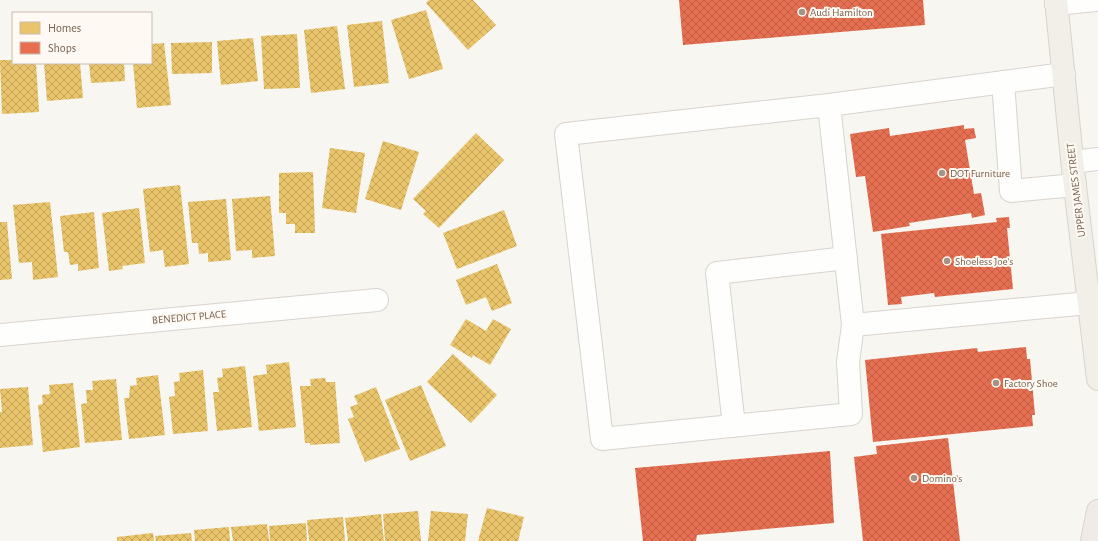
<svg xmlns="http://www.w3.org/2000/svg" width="1098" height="541" font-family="'Alegreya Sans',sans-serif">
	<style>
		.homes { fill: url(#homes-cross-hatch) }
		.shops { fill: url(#shops-cross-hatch) }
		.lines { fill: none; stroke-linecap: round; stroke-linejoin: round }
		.minor-casing { stroke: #d8d3ce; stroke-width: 24 }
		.major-casing { stroke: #d9d3cc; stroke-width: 24 }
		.highway-casing { stroke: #d9d3cc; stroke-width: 24 }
		.minor { stroke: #fefefd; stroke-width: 22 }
		.major { stroke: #f2efe8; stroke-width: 22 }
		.highway { stroke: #f1ebe7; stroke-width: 22 }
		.poi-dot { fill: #a49488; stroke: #fefaf3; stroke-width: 1.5 }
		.labels { text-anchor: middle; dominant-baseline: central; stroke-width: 4; stroke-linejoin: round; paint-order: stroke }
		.poi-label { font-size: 11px; fill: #766050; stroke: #fefaf3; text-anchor: start }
		.street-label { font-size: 11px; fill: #766050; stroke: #fefaf3 }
	</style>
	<defs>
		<pattern id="homes-cross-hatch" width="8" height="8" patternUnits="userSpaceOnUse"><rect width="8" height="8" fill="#e9c46a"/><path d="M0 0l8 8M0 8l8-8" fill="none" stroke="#c1a35a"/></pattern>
		<pattern id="shops-cross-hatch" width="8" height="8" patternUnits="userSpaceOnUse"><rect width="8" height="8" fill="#e76f51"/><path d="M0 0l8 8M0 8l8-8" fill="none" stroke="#c05f46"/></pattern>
	</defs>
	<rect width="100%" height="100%" fill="#f8f6f0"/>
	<path class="homes" d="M429,0H473L496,25L468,50L426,3Z
		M426,10L443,69L409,79L391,20Z
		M382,21L389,83L354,87L347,25Z
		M337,26L345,89L311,93L304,30Z
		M297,34L300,88L264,89L261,36Z
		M253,38L258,81L221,85L217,41Z
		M212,42V73L172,74L171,43Z
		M164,43L171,105L137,108L133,63H151V44Z
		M0,60H13V63H36L39,112L2,114Z
		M44,63H80L83,98L47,101Z
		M89,63H124L125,81L91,83Z
		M476,133L504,160L439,228L423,214L426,211L413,199Z
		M383,141L419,152L401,210L365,199Z
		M330,148L365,153L356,213L322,208Z
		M313,172L315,233H295V224H286V213H279V173Z
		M180,185L189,264L165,267L163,250L150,252L143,189Z
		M270,196L275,256L252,258V250L236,251L232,199Z
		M226,199L231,260L208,262V253L199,254L198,243H192L188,202Z
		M50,202L58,277L33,280L32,262L19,263L13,205Z
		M139,208L145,263L122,266L123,269L109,271L102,213Z
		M504,210L517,246L457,269L443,233Z
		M94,212L99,268L78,271V264L70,265L68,252H64L60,216Z
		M0,222H7L12,279L0,280Z
		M497,264L512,303L492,311L486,297L466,305L456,280Z
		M466,319L486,331L493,319L511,329L490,365L473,355L472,358L450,345Z
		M453,354L497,395L471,423L427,382Z
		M289,362L296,427L259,431L253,376L267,374L266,365Z
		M245,366L252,427L217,431L213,392H219L217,378L223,377L222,369Z
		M203,370L208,431L173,434L169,397L175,396L174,382L180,381L179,373Z
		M158,375L165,435L129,439L124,398H129L130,386L137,385L136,378Z
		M325,378L326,382H335L340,443L310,445V443H305L300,386H311L310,379Z
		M116,379L122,440L85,443L81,404L87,403L86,390H93L92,381Z
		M73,383L80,447L43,452L38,405L43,404L42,395L50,394L49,385Z
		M421,385L446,446L410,461L385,400Z
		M28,387L33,445L0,448V412H2L0,389Z
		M376,387L400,449L365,462L348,419L354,417L350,407L358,404L354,396Z
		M487,508L524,517L518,541H478Z
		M418,511L421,541H385L383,514Z
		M431,511L468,514L465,541H428Z
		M381,514L384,541H348L345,518Z
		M343,517L345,541H309L307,520Z
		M306,523L307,541H270L269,526Z
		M267,524L269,541H233L231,527Z
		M229,527L230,541H195L194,530Z
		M153,533L154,541H117V537Z
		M191,533L192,541H156L155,536Z"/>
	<path class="shops" d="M679,0H923L925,25L683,45Z
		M964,125V129L974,128L976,138L965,140L974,194L981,193L985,215L972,218L971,213L909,223L910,226L873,232L865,176L856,177L850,134L889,128L890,136Z
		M1009,217L1010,228H1007L1013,289L935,297L934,293L901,297L902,304L888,305L881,234L997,222L996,218Z
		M1026,347L1027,359H1030L1035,415H1032L1033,426L873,442L865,360L977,348L978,352Z
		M948,438L960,541H863L854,457L877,454L876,446Z
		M830,451L834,523L697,535L696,541H643L635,468Z"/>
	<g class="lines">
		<g class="minor-casing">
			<path id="minor" d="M1056,4L1096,0
				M1064,74L829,105L853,325L1089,303
				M1003,82L1011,191L1075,185
				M829,105L566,134L602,439L851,414L848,362L853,325
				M1073,162L1098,159
				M0,335L377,300
				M734,426L717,273L846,258"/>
		</g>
		<g class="major-casing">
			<path id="major" d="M1056,0L1073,169L1098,379"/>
		</g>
		<g class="highway-casing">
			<path id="highway" d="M1092,541L1098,511"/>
		</g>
		<use href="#minor" class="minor"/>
		<use href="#major" class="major"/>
		<use href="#highway" class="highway"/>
	</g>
	<g class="poi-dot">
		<circle cx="802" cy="12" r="4"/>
		<circle cx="942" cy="173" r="4"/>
		<circle cx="947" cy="261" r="4"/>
		<circle cx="996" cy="383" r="4"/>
		<circle cx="914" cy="478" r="4"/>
	</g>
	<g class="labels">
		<g class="poi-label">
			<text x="810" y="12">Audi Hamilton</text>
			<text x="950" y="173">DOT Furniture</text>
			<text x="955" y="261">Shoeless Joe's</text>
			<text x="1004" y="383">Factory Shoe</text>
			<text x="922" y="478">Domino's</text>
		</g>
		<g class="street-label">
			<text transform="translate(1076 190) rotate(-97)">UPPER JAMES STREET</text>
			<text transform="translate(189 317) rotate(-5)">BENEDICT PLACE</text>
		</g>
	</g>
	<rect x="12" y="12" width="140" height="52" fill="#fefaf3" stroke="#c8bcb2"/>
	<rect x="20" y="22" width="20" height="12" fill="#e9c46a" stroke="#c8bcb2"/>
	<text x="48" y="32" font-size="12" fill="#766050">Homes</text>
	<rect x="20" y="42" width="20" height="12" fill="#e76f51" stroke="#c8bcb2"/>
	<text x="48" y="52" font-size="12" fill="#766050">Shops</text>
</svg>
